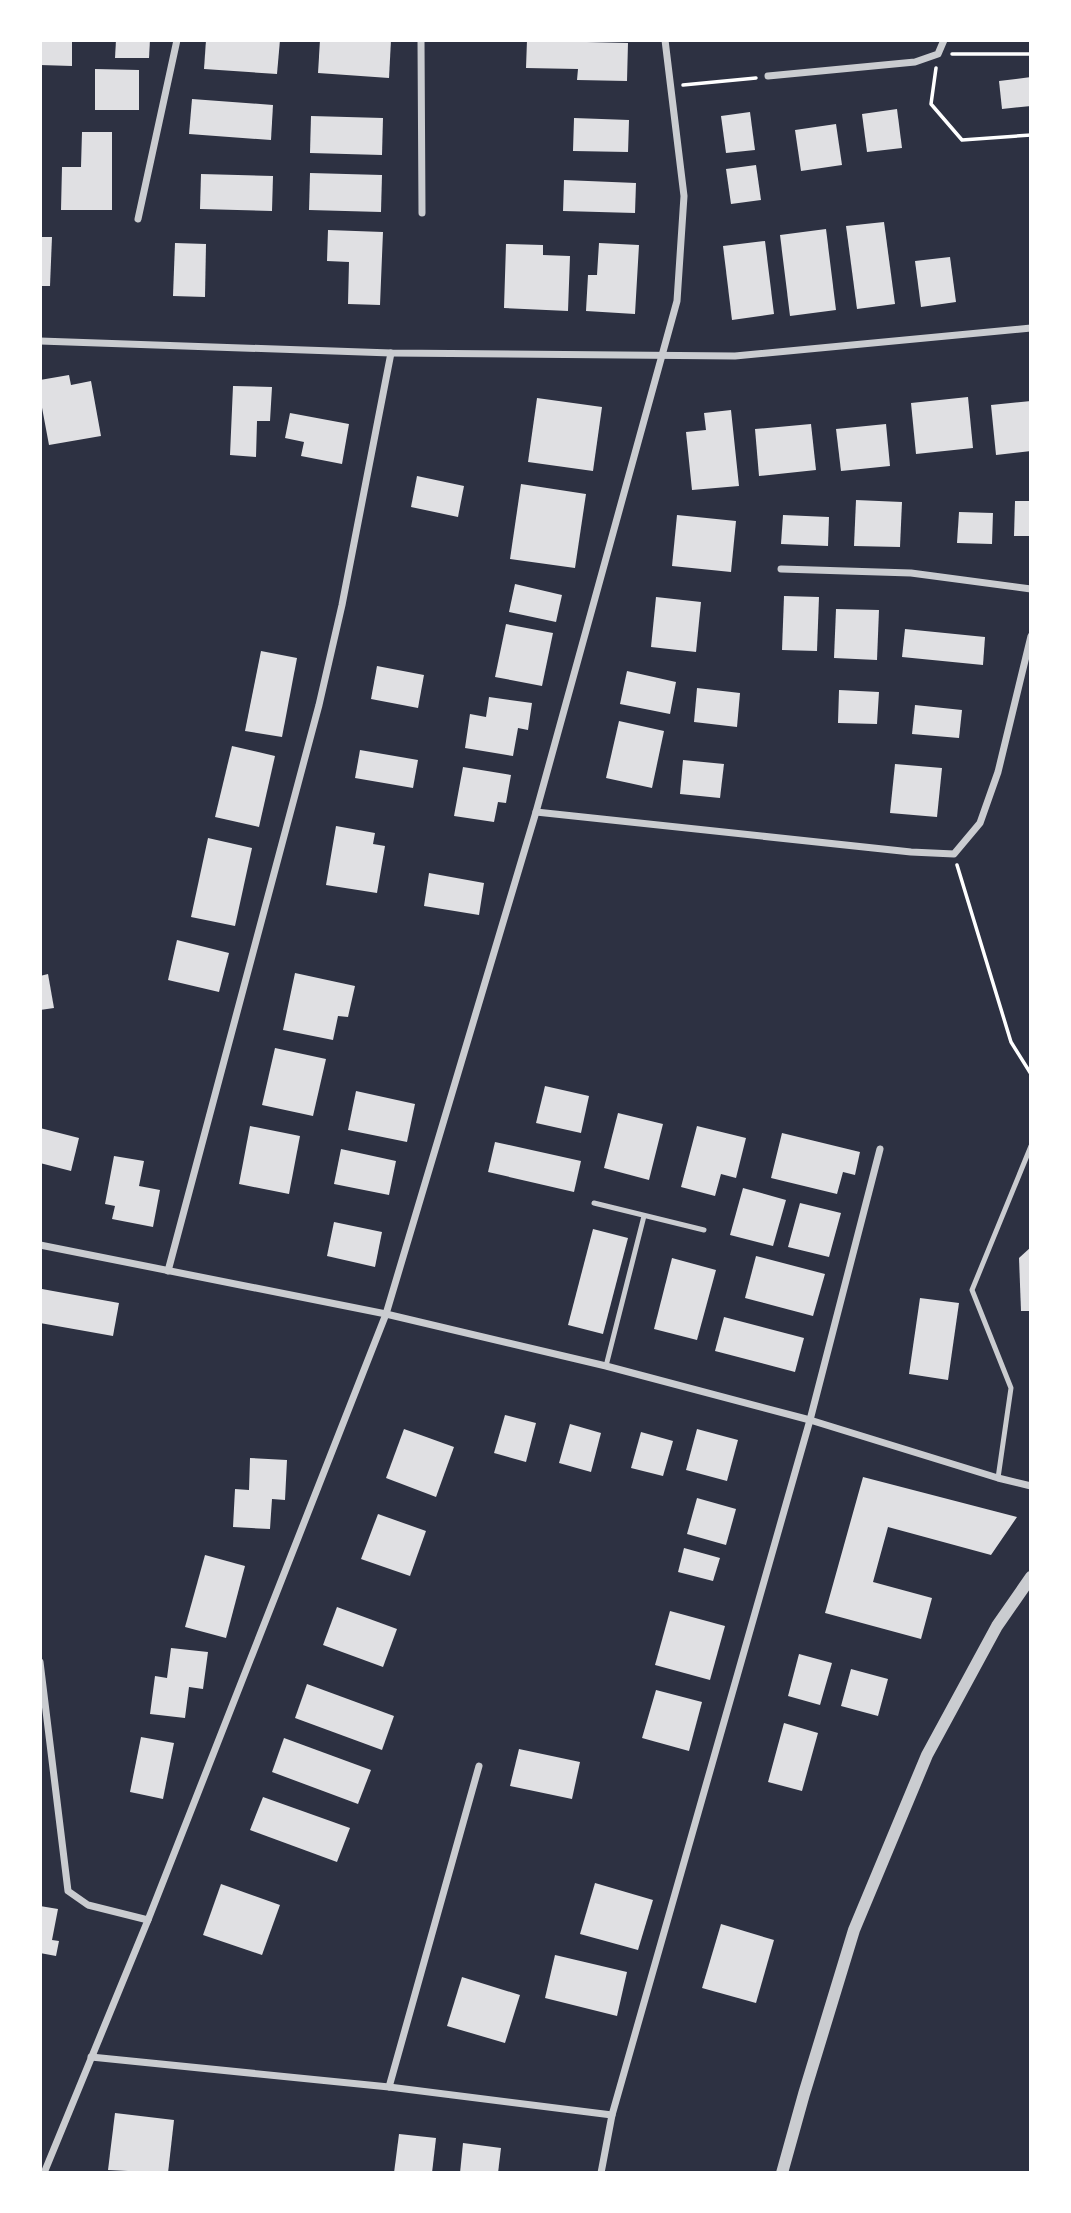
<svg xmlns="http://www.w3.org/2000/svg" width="1071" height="2213" font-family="Lora,serif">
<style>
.building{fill:#e0e0e3}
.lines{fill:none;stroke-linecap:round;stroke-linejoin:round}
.path{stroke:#fff;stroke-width:3.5}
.service{stroke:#caccd0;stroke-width:5}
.minor{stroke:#caccd0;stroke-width:7}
.tertiary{stroke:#caccd0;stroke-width:12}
</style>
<rect width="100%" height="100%" fill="#2d3142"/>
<!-- building -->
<g class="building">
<path d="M 40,40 L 72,40 L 72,66 L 40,65 Z"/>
<path d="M 116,40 L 150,40 L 149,58 L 115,58 Z"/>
<path d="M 206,40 L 280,40 L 277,74 L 204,69 Z"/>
<path d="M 320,40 L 391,40 L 389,78 L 318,73 Z"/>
<path d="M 527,40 L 587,40 L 587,42 L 628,43 L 627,81 L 577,80 L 578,69 L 526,68 Z"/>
<path d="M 95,69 L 139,70 L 139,110 L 95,110 Z"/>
<path d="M 1031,77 L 1031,106 L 1002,109 L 999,81 Z"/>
<path d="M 192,99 L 273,105 L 271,140 L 189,134 Z"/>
<path d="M 897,109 L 902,148 L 867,152 L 862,114 Z"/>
<path d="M 750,112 L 755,150 L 726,153 L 721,116 Z"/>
<path d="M 311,116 L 383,118 L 382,155 L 310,153 Z"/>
<path d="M 574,118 L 629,120 L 628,152 L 573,151 Z"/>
<path d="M 836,124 L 842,165 L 801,171 L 795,130 Z"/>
<path d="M 82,132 L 112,132 L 112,210 L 61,210 L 62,167 L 81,167 Z"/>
<path d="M 756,165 L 761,200 L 731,204 L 726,169 Z"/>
<path d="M 310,173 L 382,175 L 381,212 L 309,210 Z"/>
<path d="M 201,174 L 273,176 L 272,211 L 200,209 Z"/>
<path d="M 564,180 L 636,183 L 635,213 L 563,211 Z"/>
<path d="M 884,222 L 895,304 L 857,309 L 846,226 Z"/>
<path d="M 826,229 L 836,310 L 790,316 L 780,235 Z"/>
<path d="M 328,230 L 383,232 L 380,305 L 348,304 L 349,262 L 327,261 Z"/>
<path d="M 40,237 L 52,237 L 50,286 L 40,286 Z"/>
<path d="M 765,241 L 774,314 L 732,320 L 723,246 Z"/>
<path d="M 175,243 L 206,244 L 205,297 L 173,296 Z"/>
<path d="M 599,243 L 639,245 L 635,314 L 586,311 L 588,275 L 597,275 Z"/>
<path d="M 506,244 L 543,245 L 543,255 L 570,256 L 568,311 L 504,308 Z"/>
<path d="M 950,257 L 956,302 L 921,307 L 915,261 Z"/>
<path d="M 69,375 L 71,385 L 91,381 L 101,436 L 49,445 L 40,397 L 40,380 Z"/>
<path d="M 233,386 L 272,387 L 270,421 L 257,421 L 256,457 L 230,455 Z"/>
<path d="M 968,397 L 973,448 L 916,454 L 911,403 Z"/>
<path d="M 537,398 L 602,407 L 593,471 L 528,462 Z"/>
<path d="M 1031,401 L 1031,451 L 996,455 L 991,405 Z"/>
<path d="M 731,410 L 739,486 L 692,490 L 686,432 L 706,430 L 704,413 Z"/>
<path d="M 290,413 L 349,424 L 342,464 L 301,456 L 304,442 L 285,438 Z"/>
<path d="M 811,424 L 816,470 L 759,476 L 755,429 Z"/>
<path d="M 886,424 L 890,466 L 841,471 L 836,429 Z"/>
<path d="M 417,476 L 464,486 L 458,517 L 411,507 Z"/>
<path d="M 521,484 L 586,494 L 575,568 L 510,559 Z"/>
<path d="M 856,500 L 902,502 L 900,547 L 854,546 Z"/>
<path d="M 1015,501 L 1031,501 L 1031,536 L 1014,536 Z"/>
<path d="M 959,512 L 993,513 L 992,544 L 957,543 Z"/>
<path d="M 677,515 L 736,521 L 731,572 L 672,566 Z"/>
<path d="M 783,515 L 829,517 L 828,546 L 781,544 Z"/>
<path d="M 515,584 L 562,595 L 556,622 L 509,612 Z"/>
<path d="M 784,596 L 819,597 L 817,651 L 782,650 Z"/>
<path d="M 656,597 L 701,602 L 696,652 L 651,647 Z"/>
<path d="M 836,609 L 879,610 L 877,660 L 834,658 Z"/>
<path d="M 506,624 L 553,633 L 542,686 L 495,677 Z"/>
<path d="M 905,629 L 985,637 L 983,665 L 902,657 Z"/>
<path d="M 261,651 L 297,658 L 282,737 L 245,731 Z"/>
<path d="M 377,666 L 424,675 L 418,708 L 371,699 Z"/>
<path d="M 627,671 L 676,682 L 670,714 L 620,704 Z"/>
<path d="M 697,688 L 740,693 L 737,727 L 694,722 Z"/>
<path d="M 839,690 L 879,692 L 877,724 L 838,723 Z"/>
<path d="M 489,697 L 532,703 L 528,730 L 518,728 L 513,756 L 465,748 L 470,714 L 486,717 Z"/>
<path d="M 915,705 L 962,710 L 959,738 L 912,734 Z"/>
<path d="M 619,721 L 664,731 L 652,788 L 606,778 Z"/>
<path d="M 232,746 L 275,756 L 259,827 L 215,817 Z"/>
<path d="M 360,750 L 418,760 L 413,788 L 355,778 Z"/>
<path d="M 683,760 L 724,764 L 720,798 L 680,794 Z"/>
<path d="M 895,764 L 942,768 L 937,817 L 890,813 Z"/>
<path d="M 463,767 L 511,775 L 506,803 L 498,802 L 494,822 L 454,816 Z"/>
<path d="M 336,826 L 375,833 L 373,844 L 385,846 L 377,893 L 326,885 Z"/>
<path d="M 208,838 L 252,848 L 235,926 L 191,917 Z"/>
<path d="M 429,873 L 484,883 L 479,915 L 424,906 Z"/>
<path d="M 177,940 L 229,953 L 219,992 L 168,980 Z"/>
<path d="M 295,973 L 355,986 L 348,1017 L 338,1016 L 333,1040 L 283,1030 Z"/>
<path d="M 48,974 L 54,1008 L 40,1010 L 40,976 Z"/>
<path d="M 275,1048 L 326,1059 L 313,1116 L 262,1105 Z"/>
<path d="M 545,1086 L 589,1096 L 581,1133 L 536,1123 Z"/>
<path d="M 356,1091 L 415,1104 L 407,1142 L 348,1130 Z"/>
<path d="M 618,1113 L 663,1124 L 649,1180 L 604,1168 Z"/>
<path d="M 250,1126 L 300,1136 L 289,1194 L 239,1184 Z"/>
<path d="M 697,1126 L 746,1138 L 736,1178 L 721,1174 L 715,1196 L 681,1187 Z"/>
<path d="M 40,1128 L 79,1138 L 71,1171 L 40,1163 Z"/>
<path d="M 782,1133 L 860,1152 L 855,1175 L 843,1172 L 837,1194 L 771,1178 Z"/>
<path d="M 495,1142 L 581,1161 L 574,1192 L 488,1172 Z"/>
<path d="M 341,1149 L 396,1161 L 389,1195 L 334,1184 Z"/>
<path d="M 114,1156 L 144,1161 L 139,1186 L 160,1190 L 153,1227 L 112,1219 L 115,1206 L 105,1204 Z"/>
<path d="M 743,1188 L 786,1200 L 773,1246 L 730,1235 Z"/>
<path d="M 800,1203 L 841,1213 L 829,1257 L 788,1247 Z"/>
<path d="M 334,1222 L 382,1232 L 375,1267 L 327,1256 Z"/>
<path d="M 593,1229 L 628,1238 L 603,1334 L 568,1325 Z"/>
<path d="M 1031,1247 L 1031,1311 L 1021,1311 L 1019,1258 Z"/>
<path d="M 756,1256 L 825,1274 L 813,1316 L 745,1298 Z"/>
<path d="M 672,1258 L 716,1270 L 697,1340 L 654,1329 Z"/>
<path d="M 42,1289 L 119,1303 L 113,1336 L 40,1323 Z"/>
<path d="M 920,1298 L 959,1303 L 948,1380 L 909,1374 Z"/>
<path d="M 724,1317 L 804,1338 L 795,1372 L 715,1351 Z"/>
<path d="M 505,1415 L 536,1423 L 526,1462 L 494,1453 Z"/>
<path d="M 570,1424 L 601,1433 L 591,1472 L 559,1463 Z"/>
<path d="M 404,1429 L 454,1447 L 436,1497 L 386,1478 Z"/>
<path d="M 697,1429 L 738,1440 L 727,1481 L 686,1470 Z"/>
<path d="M 641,1432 L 673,1441 L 663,1476 L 631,1468 Z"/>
<path d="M 250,1458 L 287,1460 L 285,1500 L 272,1499 L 270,1529 L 233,1527 L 235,1489 L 249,1490 Z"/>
<path d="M 863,1477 L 1017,1517 L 991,1555 L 888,1527 L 873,1582 L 932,1598 L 921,1639 L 825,1613 Z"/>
<path d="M 697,1498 L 736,1509 L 726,1545 L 687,1534 Z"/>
<path d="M 378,1514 L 426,1531 L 410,1576 L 361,1559 Z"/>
<path d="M 684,1548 L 720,1558 L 713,1581 L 678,1572 Z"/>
<path d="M 205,1555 L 245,1566 L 226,1638 L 185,1627 Z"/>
<path d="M 337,1607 L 397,1629 L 383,1667 L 323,1645 Z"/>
<path d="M 670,1611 L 725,1626 L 710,1680 L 655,1665 Z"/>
<path d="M 171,1648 L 208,1652 L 203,1689 L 189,1687 L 185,1718 L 150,1714 L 155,1676 L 167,1678 Z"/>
<path d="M 799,1654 L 832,1663 L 820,1705 L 788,1696 Z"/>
<path d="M 851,1669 L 888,1679 L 878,1716 L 841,1706 Z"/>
<path d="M 307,1684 L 394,1716 L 382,1750 L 295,1718 Z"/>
<path d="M 656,1690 L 702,1702 L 689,1751 L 642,1738 Z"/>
<path d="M 784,1723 L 818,1733 L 802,1791 L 768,1782 Z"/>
<path d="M 141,1737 L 174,1743 L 163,1799 L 130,1792 Z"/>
<path d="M 284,1738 L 371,1770 L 358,1804 L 272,1772 Z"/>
<path d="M 519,1749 L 580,1762 L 572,1799 L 510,1786 Z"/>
<path d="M 263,1797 L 350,1828 L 337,1862 L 250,1830 Z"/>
<path d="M 595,1883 L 653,1900 L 638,1950 L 580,1934 Z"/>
<path d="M 221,1884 L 280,1905 L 262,1955 L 203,1935 Z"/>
<path d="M 40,1906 L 58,1909 L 52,1940 L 59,1941 L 56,1956 L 40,1953 Z"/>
<path d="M 721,1924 L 774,1940 L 756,2003 L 702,1988 Z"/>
<path d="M 555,1955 L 627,1972 L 617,2016 L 545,1998 Z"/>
<path d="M 462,1977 L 520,1995 L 505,2043 L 447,2026 Z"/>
<path d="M 115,2113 L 174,2120 L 168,2173 L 108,2170 Z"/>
<path d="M 399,2134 L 436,2138 L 432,2173 L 394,2173 Z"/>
<path d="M 463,2143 L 501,2148 L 498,2173 L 460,2173 Z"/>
</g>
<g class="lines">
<!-- path -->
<g class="path">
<path d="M 952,54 L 1031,54"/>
<path d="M 936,68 L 931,104 L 962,140 L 1031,135"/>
<path d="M 683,85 L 756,78"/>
<path d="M 957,865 L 1011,1042 L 1031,1074"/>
</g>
<!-- service -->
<g class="service">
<path d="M 594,1203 L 704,1230"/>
<path d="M 606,1366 L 644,1216"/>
<path d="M 998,1478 L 1011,1388 L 972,1290 L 1031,1146"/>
</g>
<!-- minor -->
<g class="minor">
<path d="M 421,40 L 422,213"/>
<path d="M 768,76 L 915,62 L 938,54 L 944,40"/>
<path d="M 138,219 L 177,40"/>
<path d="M 40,341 L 391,353 L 735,356 L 1031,328"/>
<path d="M 781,569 L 911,573 L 1031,589"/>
<path d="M 536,812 L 911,852 L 954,854 L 980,823 L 998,772 L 1031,636"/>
<path d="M 40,1245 L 386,1314 L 606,1366 L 810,1420 L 998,1478 L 1031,1486"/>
<path d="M 168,1271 L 319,705 L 342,605 L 391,353"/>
<path d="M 40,1662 L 68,1891 L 88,1905 L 148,1920"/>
<path d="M 91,2057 L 389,2087 L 612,2115"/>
<path d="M 389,2087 L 479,1766"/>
<path d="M 44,2173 L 148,1920 L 386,1314 L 536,812 L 677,301 L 684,196 L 665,40"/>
<path d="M 601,2173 L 612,2115 L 810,1420 L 880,1149"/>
</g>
<!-- tertiary -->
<path class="tertiary" d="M 782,2173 L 804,2094 L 854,1930 L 927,1755 L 997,1626 L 1031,1577"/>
</g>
<!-- border -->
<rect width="1071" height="2213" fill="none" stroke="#ffffff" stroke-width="84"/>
</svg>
